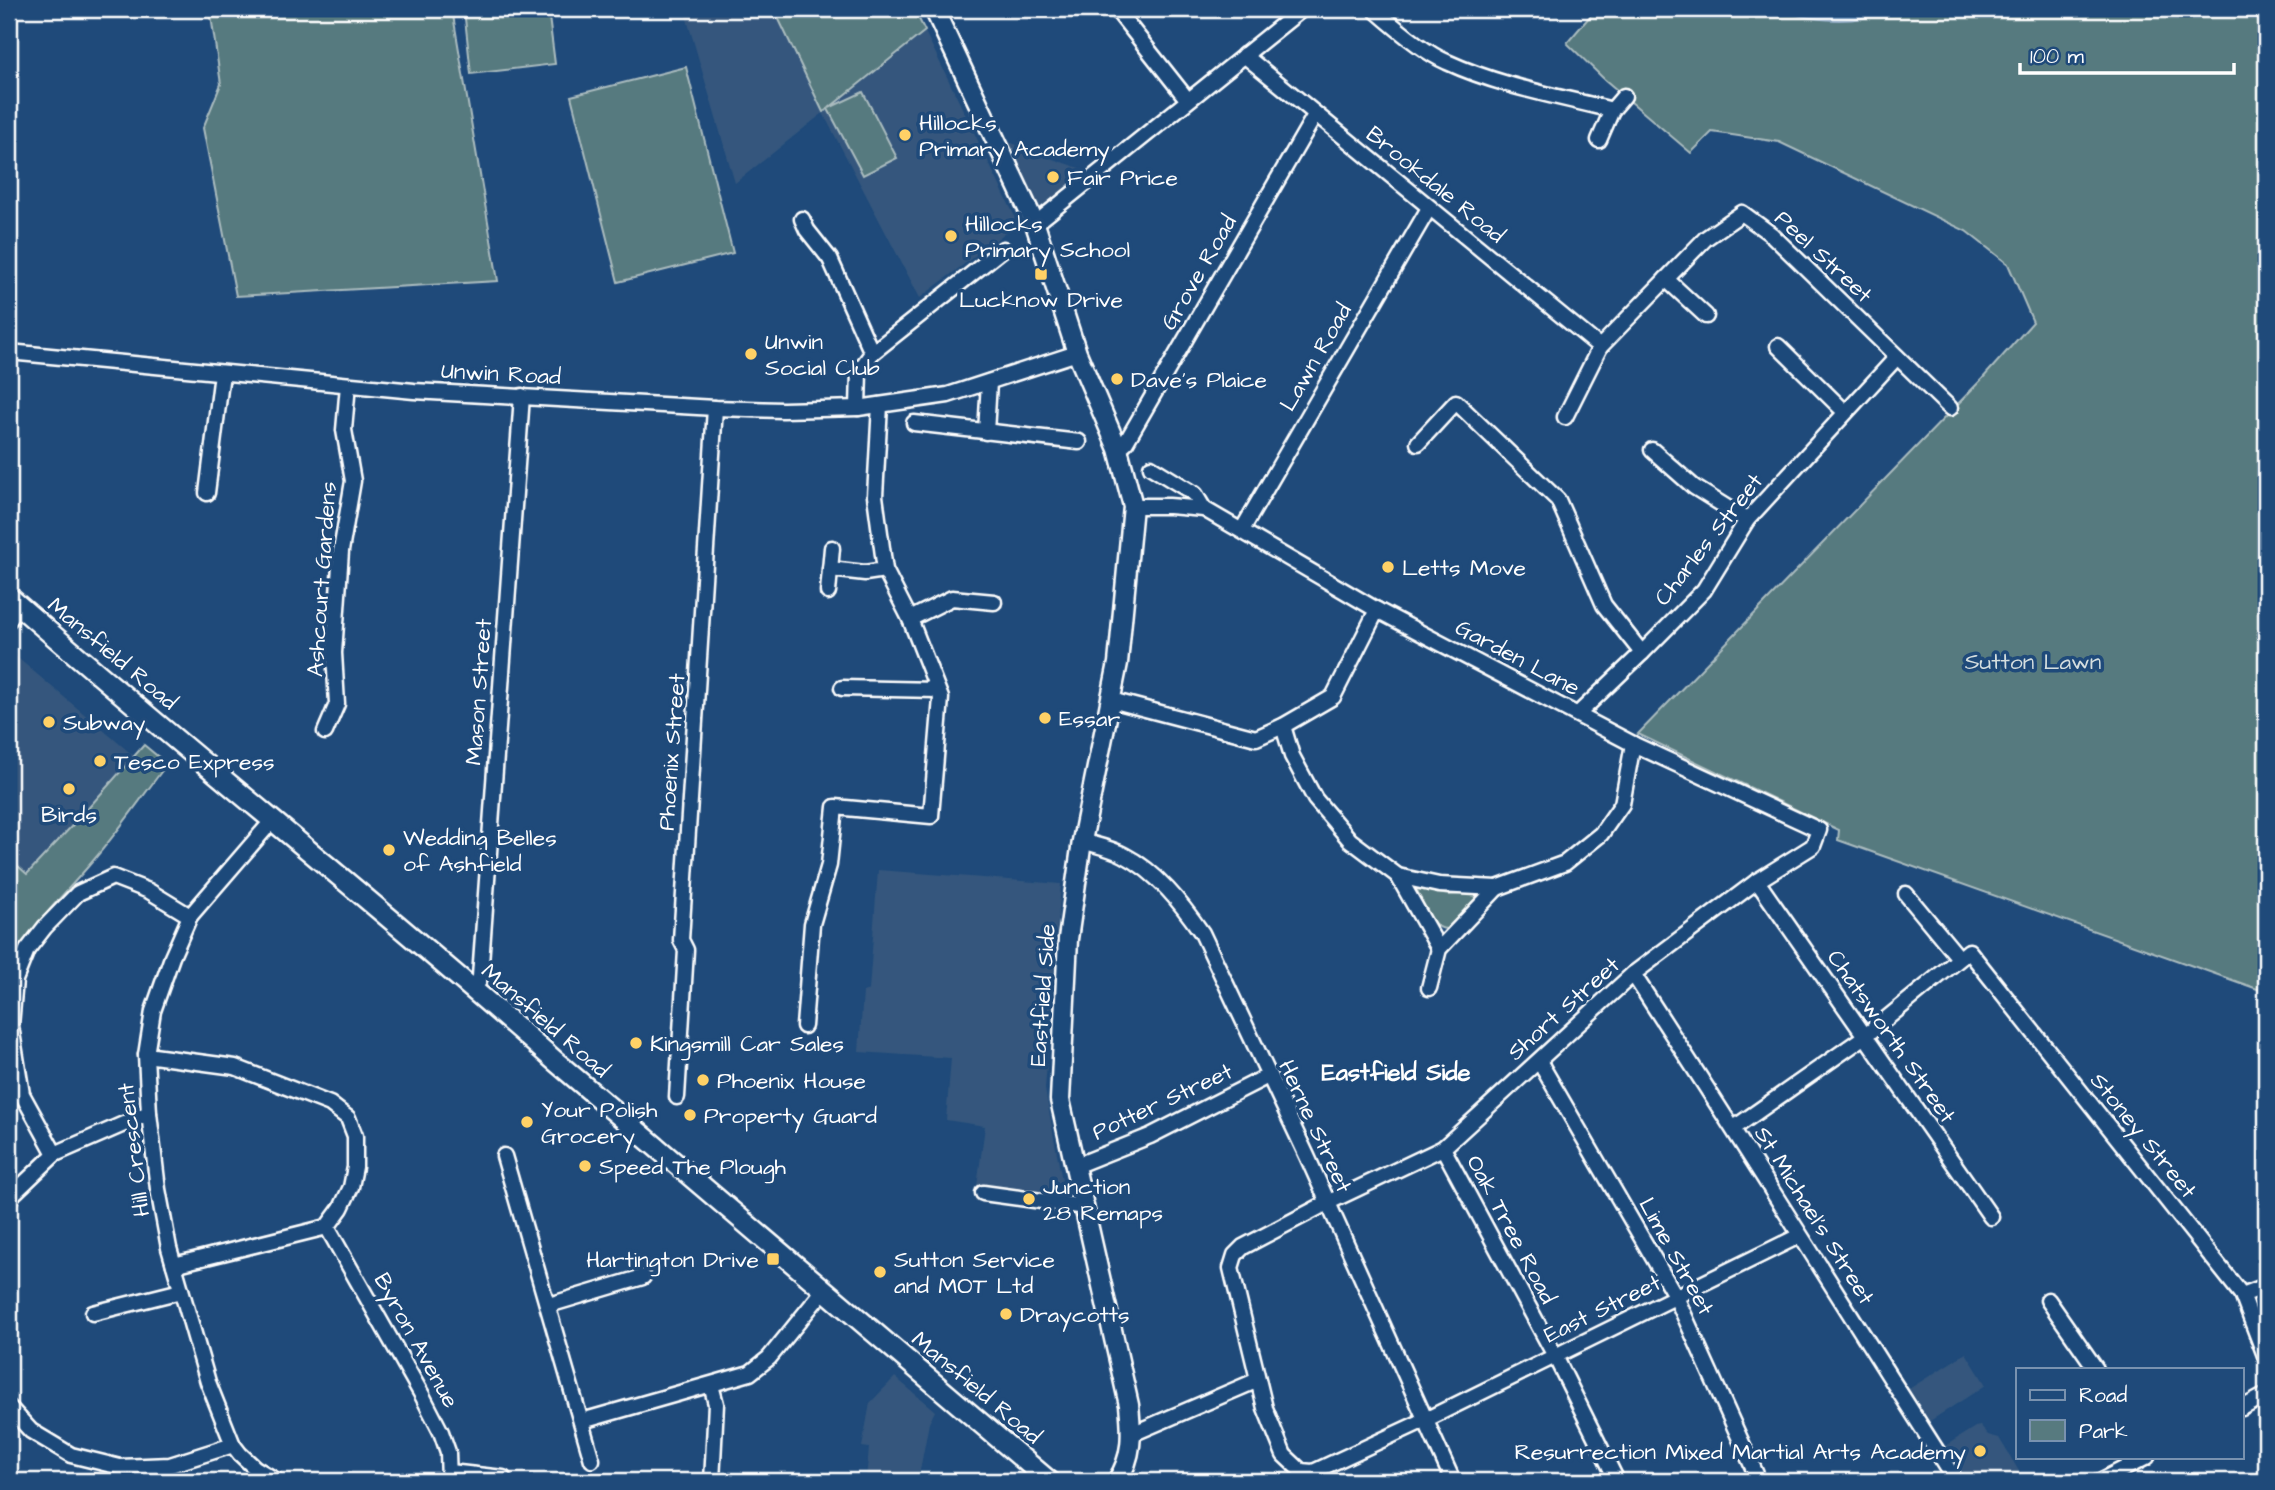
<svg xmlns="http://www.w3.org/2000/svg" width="2275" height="1490" font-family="'Architects Daughter',sans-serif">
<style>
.built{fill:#34577d}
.green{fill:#577a7f;stroke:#abbcbf;stroke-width:2}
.water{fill:#4974a4;stroke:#92acc8;stroke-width:2}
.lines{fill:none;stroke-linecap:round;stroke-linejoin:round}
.minor-casing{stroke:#fff;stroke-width:19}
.tertiary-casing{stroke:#fff;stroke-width:23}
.secondary-casing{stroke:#fff;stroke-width:24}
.minor{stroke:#1f4a7a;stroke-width:14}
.tertiary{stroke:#1f4a7a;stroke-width:18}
.secondary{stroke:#1f4a7a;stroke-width:19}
.poi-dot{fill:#ffd166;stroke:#1f4a7a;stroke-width:2.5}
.labels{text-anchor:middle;stroke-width:7;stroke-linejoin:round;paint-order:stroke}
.poi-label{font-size:23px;fill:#fff;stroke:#1f4a7a;text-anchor:start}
.street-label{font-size:23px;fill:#fff;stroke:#1f4a7a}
.park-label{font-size:23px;fill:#d5dedf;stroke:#1f4a7a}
.neighbourhood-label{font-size:24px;font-weight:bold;fill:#fff;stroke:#1f4a7a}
</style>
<rect width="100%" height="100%" fill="#1f4a7a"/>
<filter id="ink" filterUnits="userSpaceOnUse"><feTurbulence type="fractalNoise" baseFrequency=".0143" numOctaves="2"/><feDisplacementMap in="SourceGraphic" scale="14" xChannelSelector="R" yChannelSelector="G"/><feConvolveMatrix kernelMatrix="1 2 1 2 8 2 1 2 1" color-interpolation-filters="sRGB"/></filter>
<g filter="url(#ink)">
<!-- built -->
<g class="built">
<path d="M 684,9 L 914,9 L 1018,223 L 920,298 L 823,113 L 735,183 Z"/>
<path d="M 1009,142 L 1053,159 L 1093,173 L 1040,211 Z"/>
<path d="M 13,654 L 134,756 L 84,813 L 27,874 L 9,858 L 9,660 Z"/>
<path d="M 878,870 L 1061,884 L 1045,1089 L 1068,1213 L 975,1201 L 985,1126 L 946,1120 L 951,1058 L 859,1052 L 863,992 L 869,990 Z"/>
<path d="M 1966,1353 L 1986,1385 L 1930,1421 L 1909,1389 Z"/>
<path d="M 895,1377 L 935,1411 L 929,1423 L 918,1481 L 882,1481 L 866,1479 L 869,1448 L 862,1447 L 870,1403 Z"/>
<path d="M 1980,1426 L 1988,1435 L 1999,1438 L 2025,1481 L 1968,1481 L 1945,1446 L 1975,1427 Z"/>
</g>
<!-- green -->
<g class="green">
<path d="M 210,9 L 452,9 L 498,281 L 236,296 L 203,128 L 221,84 Z"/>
<path d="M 464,9 L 548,9 L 555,64 L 471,74 Z"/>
<path d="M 774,9 L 914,9 L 925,31 L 829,108 L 863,92 L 897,158 L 863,175 L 828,109 L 823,112 Z"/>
<path d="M 1596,9 L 2266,9 L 2266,992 L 1838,840 L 1839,830 L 1638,734 L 1982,379 L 2033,322 L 2008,264 L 1966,231 L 1779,142 L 1712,132 L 1691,153 L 1604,79 L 1567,43 Z"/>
<path d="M 686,67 L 733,253 L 618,282 L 571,96 Z"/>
<path d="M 144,745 L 167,764 C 142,797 119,831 92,862 C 61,899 23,931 9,978 L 9,858 L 27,874 L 84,813 Z"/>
<path d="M 1416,888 L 1448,895 L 1483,892 L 1449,929 C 1430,931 1423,902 1416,888 Z"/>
</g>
<!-- water -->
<path class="water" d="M 1783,9 L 1883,9 C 1877,12 1869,16 1862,18 C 1842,22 1800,20 1783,9 Z"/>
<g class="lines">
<defs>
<g id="minor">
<path d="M 1116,9 L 1187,99"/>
<path d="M 1374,9 C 1392,25 1425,53 1447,62 C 1499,86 1557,96 1612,110 L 1599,140"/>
<path d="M 1244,55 L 1600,347"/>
<path d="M 1612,110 L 1624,96"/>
<path d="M 802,219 L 807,230 L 830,259 L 872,353"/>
<path d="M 1035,224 L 1302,9"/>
<path d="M 1666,279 L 1706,316"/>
<path d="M 1778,346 L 1845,412"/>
<path d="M 9,352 L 414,391 L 715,408 L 783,410 L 858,408 L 948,395 L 1077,353"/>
<path d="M 858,408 L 859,371 L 872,353 L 1003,249"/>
<path d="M 1565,417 L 1600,347 L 1706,238 L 1742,213 L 1772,235 L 1950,408"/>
<path d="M 914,423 L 1079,442"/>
<path d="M 986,432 L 989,382"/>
<path d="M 1418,443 L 1456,402 L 1558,500 L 1604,605 L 1642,653"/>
<path d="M 1118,449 L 1126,442 L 1315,115"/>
<path d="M 1652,450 L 1694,487 L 1747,520"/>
<path d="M 1151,467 L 1195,494 L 1204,509"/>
<path d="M 207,493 L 222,373"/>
<path d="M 1133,506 L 1169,506 L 1204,509 L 1377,610 L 1633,744 L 1819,830 L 1813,846 L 1757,881 L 1633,974 L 1443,1148 L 1327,1203 L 1243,1247 L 1235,1255 L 1231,1268 L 1265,1408 L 1284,1455 L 1301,1471 L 1313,1472 L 1425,1420 L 1799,1236"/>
<path d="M 1242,530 L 1429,208"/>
<path d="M 830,569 L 865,573 L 885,570"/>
<path d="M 828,592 L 832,548"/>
<path d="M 910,619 L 952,598 L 994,602"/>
<path d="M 9,620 L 20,606"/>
<path d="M 842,688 L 937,690"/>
<path d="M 1111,700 L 1256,738 L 1283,726 L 1333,697 L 1377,610"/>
<path d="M 1578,714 L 1642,653 L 1704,590 L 1747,520 L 1897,357"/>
<path d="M 1283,726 L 1292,756 L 1315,799 L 1350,840 L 1398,876 L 1439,885 L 1497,888 L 1565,863 L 1601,834 L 1622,804 L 1633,744"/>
<path d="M 325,732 L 337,704 L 334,653 L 341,551 L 353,481 L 344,430 L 348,385"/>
<path d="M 272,821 L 190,916 L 172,957 L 153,1011 L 146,1055 L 149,1113 L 158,1189 L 169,1248 L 208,1382 L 233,1445 L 240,1454 L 255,1468 L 277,1481"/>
<path d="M 1082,841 C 1095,845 1111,848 1124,855 C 1157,872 1181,903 1202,933 L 1307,1156 L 1453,1481"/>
<path d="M 1398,876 L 1439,949"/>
<path d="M 1757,881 L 1991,1217"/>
<path d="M 1906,894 L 1959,958"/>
<path d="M 1633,974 C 1743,1142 1848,1312 1956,1481"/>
<path d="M 1429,988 L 1439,949 L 1497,888"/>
<path d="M 475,991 L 480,977 L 522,396"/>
<path d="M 804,1026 L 812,924 L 829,865 L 835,807 L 931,816 L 941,698 L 910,619 L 885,570 L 875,496 L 880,405"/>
<path d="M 146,1055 L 235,1067 L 330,1104 L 348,1118 L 355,1136 L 355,1167 L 351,1187 L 341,1208 L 327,1227 L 174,1265"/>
<path d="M 1539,1061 L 1676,1297 L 1759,1481"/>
<path d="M 677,1097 L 686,950 L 681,940 L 715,408"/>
<path d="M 1734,1128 L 1864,1037 L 1969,951 L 2242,1295 L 2266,1358"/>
<path d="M 1443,1148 L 1555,1356 L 1617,1481"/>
<path d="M 55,1154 L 22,1094 L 11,1026 L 15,980 L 27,950 L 45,927 L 78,893 L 113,877 L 149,891 L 190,916"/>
<path d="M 504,1156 L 592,1460"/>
<path d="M 1075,1166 L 1150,1136 L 1268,1076"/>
<path d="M 983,1193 L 1085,1207"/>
<path d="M 9,1201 L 13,1194 L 55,1154 L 149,1113"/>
<path d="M 327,1227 L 422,1395 L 441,1432 L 448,1452 L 449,1481"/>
<path d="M 2242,1295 L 2266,1286"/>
<path d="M 2048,1300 L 2096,1369"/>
<path d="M 549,1305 L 643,1277"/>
<path d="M 93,1313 L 181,1291"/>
<path d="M 711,1385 L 716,1404 L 712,1481"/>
<path d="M 9,1407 L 31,1431 L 71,1455 L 120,1467 L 170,1465 L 233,1445"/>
<path d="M 2242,1408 L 2266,1395"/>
<path d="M 582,1421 L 750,1373 L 769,1358 L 824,1290"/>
<path d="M 1132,1434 L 1258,1380"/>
<path d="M 450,1472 L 503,1478 L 504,1481"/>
<path d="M 2100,1481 L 2147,1457"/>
</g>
<path id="tertiary" d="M 934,9 L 1035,224 L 1077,353 L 1118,449 L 1133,506 L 1118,663 L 1082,841 L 1068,939 L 1060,1100 L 1129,1405 C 1132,1434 1133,1457 1117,1481"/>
<path id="secondary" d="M 9,597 C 188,754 376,902 554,1060 L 1049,1481"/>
</defs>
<!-- minor casing -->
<use href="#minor" class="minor-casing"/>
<!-- tertiary casing -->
<use href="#tertiary" class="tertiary-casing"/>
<!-- secondary casing -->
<use href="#secondary" class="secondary-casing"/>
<!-- minor -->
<use href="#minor" class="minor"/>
<!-- tertiary -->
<use href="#tertiary" class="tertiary"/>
<!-- secondary -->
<use href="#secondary" class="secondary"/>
</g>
</g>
<!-- markers -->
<g class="poi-dot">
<circle cx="905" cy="135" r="7"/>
<circle cx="1053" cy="177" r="7"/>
<circle cx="951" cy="236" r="7"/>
<rect x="1034" y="267" width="14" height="14" rx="3.5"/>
<circle cx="751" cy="354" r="7"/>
<circle cx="1117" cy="379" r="7"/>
<circle cx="1388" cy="567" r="7"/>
<circle cx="1045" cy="718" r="7"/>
<circle cx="49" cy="722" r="7"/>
<circle cx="100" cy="761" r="7"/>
<circle cx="69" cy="789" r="7"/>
<circle cx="389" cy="850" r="7"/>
<circle cx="636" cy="1043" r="7"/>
<circle cx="703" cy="1080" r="7"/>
<circle cx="690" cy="1115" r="7"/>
<circle cx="527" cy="1122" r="7"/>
<circle cx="585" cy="1166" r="7"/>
<circle cx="1029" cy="1199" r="7"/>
<rect x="766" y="1252" width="14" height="14" rx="3.5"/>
<circle cx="880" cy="1272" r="7"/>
<circle cx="1006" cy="1314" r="7"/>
<circle cx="1980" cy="1451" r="7"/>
</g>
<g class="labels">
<!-- poi labels -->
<g class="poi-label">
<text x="919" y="130">Hillocks<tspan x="919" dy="26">Primary Academy</tspan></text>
<text x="1067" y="185">Fair Price</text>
<text x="965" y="231">Hillocks<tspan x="965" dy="26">Primary School</tspan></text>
<text x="1041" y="307" text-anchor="middle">Lucknow Drive</text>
<text x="765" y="349">Unwin<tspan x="765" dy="26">Social Club</tspan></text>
<text x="1131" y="387">Dave's Plaice</text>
<text x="1402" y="575">Letts Move</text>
<text x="1059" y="726">Essar</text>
<text x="63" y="730">Subway</text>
<text x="114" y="769">Tesco Express</text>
<text x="69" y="822" text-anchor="middle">Birds</text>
<text x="403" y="845">Wedding Belles<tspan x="403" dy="26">of Ashfield</tspan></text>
<text x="650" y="1051">Kingsmill Car Sales</text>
<text x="717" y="1088">Phoenix House</text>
<text x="541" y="1117">Your Polish<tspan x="541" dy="26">Grocery</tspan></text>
<text x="704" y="1123">Property Guard</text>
<text x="599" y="1174">Speed The Plough</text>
<text x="1043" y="1194">Junction<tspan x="1043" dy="26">28 Remaps</tspan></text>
<text x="759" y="1267" text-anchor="end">Hartington Drive</text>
<text x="894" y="1267">Sutton Service<tspan x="894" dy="26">and MOT Ltd</tspan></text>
<text x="1020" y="1322">Draycotts</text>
<text x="1966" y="1459" text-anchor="end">Resurrection Mixed Martial Arts Academy</text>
</g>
<!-- street labels -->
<g class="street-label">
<text transform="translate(1436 184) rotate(39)" y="8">Brookdale Road</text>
<text transform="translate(1824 256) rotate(43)" y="8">Peel Street</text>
<text transform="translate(1198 272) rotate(-60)" y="8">Grove Road</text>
<text transform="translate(1315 357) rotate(-60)" y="8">Lawn Road</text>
<text transform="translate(501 373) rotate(3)" y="8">Unwin Road</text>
<text transform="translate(1708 539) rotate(-52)" y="8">Charles Street</text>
<text transform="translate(321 579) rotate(-86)" y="8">Ashcourt Gardens</text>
<text transform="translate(113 653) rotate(40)" y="8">Mansfield Road</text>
<text transform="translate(1518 657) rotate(28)" y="8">Garden Lane</text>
<text transform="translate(478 692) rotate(-86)" y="8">Mason Street</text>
<text transform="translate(671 752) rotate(-86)" y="8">Phoenix Street</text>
<text transform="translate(1042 995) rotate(-86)" y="8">Eastfield Side</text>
<text transform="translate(1563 1008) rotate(-42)" y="8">Short Street</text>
<text transform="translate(546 1020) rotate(41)" y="8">Mansfield Road</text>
<text transform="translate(1892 1036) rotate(55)" y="8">Chatsworth Street</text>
<text transform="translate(1162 1101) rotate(-25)" y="8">Potter Street</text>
<text transform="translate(1316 1126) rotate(65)" y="8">Herne Street</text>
<text transform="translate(2144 1135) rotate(51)" y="8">Stoney Street</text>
<text transform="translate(133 1150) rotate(-97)" y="8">Hill Crescent</text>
<text transform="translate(1815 1215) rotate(58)" y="8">St Michael's Street</text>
<text transform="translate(1512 1229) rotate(62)" y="8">Oak Tree Road</text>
<text transform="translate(1677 1256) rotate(61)" y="8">Lime Street</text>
<text transform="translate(1602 1308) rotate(-26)" y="8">East Street</text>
<text transform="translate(417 1340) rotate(61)" y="8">Byron Avenue</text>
<text transform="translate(977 1387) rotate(40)" y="8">Mansfield Road</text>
</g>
<!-- park labels -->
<g class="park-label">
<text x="2033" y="669">Sutton Lawn</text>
</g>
<!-- neighbourhood labels -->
<g class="neighbourhood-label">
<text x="1396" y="1080">Eastfield Side</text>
</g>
</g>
<!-- margin -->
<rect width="2275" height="1490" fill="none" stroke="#1f4a7a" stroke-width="35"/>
<rect x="18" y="18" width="2240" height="1455" fill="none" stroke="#fff" stroke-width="2.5" filter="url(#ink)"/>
<!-- legend -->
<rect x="2016" y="1368" width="228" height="91" fill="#1f4a7a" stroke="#7992af" stroke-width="2"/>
<rect x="2030" y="1390" width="35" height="10" fill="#1f4a7a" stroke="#7992af" stroke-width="2"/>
<text x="2079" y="1402" font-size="21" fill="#ffffff">Road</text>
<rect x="2030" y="1420" width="35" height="21" fill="#577a7f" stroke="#7992af" stroke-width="2"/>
<text x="2079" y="1438" font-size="21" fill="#ffffff">Park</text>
<!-- scale -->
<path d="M2020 63v10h214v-10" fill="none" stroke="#ffffff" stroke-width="3.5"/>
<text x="2030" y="63" font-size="21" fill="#ffffff" stroke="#1f4a7a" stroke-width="5" paint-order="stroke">100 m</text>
</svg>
